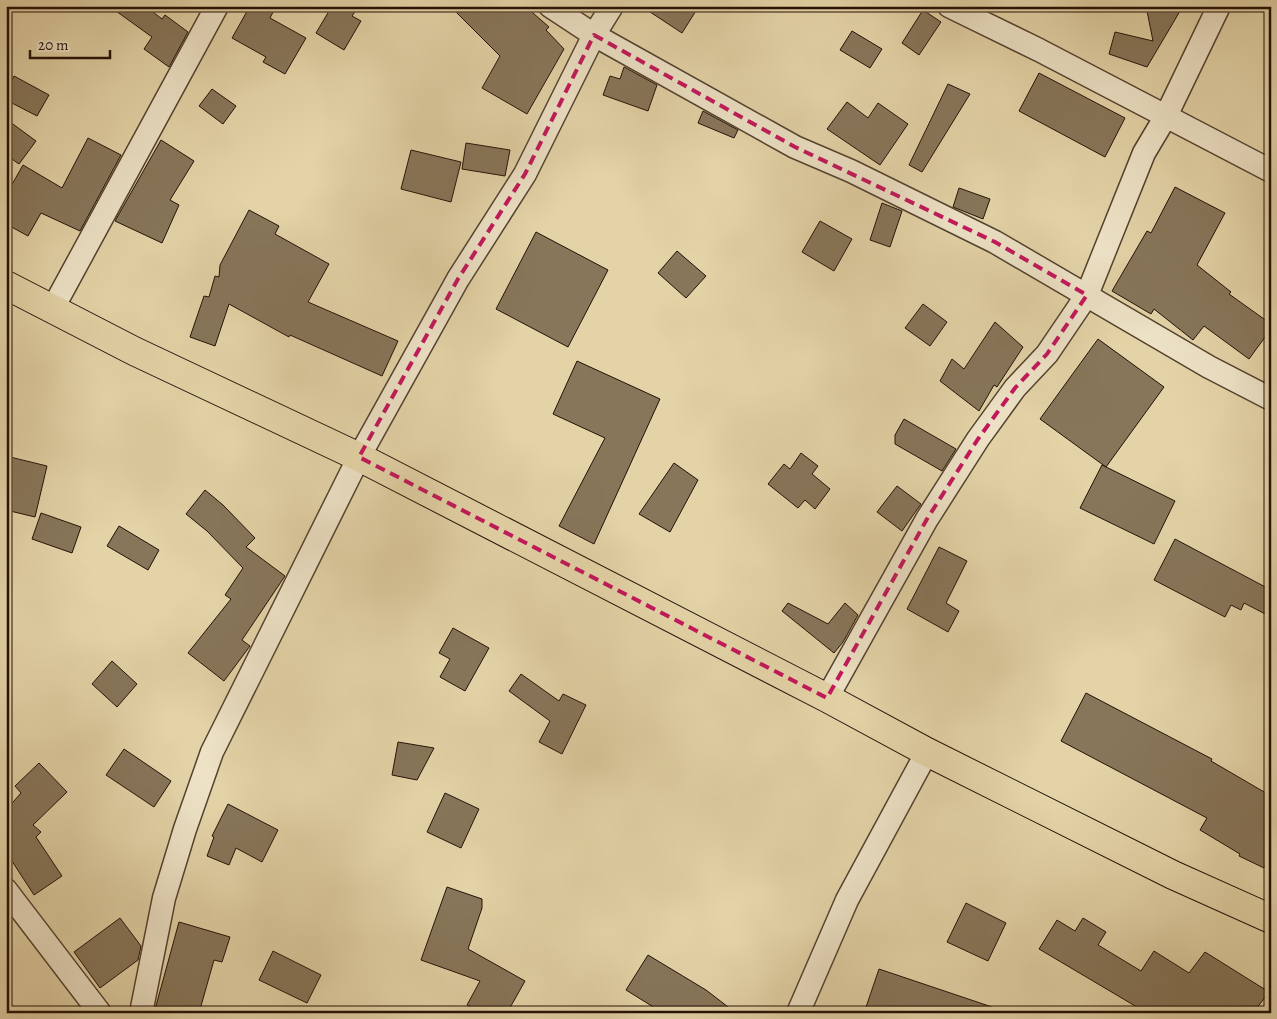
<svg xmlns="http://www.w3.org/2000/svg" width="1277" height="1019" font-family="Alegreya,serif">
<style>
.building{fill:#87765a;stroke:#241107}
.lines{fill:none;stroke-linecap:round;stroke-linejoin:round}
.minor-casing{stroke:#54422f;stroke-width:25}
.primary-casing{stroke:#241107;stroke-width:30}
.minor{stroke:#ede2c6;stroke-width:22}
.primary{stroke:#e3d3a7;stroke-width:28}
.marked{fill:none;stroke:#c2185b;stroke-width:4;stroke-dasharray:10 6;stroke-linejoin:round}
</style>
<rect width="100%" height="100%" fill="#e3d3a7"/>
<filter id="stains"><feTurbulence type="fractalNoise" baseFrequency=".004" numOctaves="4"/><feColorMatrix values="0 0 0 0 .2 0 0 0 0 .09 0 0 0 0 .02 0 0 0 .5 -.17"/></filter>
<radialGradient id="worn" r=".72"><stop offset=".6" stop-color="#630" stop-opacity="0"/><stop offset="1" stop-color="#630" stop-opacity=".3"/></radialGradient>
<!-- building -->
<g class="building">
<path d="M 109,6 L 145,6 L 162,19 L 165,15 L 188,32 L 169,67 L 144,49 L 152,37 Z"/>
<path d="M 250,6 L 276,6 L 270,18 L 306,38 L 285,74 L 263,62 L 266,57 L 232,38 Z"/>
<path d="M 332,6 L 359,6 L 352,16 L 361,21 L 344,50 L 316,33 Z"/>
<path d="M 450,6 L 525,6 L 549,27 L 546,30 L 564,49 L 527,114 L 482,88 L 500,56 Z"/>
<path d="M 641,6 L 699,6 L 682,33 Z"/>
<path d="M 1146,6 L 1183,6 L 1147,67 L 1109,54 L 1115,32 L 1153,41 Z"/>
<path d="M 923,10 L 941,22 L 919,55 L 902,43 Z"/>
<path d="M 852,31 L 882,49 L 870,68 L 840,50 Z"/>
<path d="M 624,67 L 657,85 L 648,111 L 603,95 L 610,76 L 620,79 Z"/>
<path d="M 1039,73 L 1125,118 L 1105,157 L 1019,111 Z"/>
<path d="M 14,76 L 49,95 L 37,116 L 6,100 L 6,91 Z"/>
<path d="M 948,84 L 970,94 L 922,172 L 909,165 Z"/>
<path d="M 212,89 L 236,106 L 223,124 L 199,106 Z"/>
<path d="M 847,102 L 868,118 L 878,103 L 908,124 L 880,165 L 827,129 Z"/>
<path d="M 703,111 L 738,130 L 734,138 L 698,123 Z"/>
<path d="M 6,119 L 36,141 L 19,164 L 6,155 Z"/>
<path d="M 88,138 L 121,155 L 80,231 L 41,213 L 28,236 L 6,224 L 6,195 L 23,165 L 62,188 Z"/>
<path d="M 161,140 L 194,161 L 170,200 L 179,205 L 162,243 L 115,221 Z"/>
<path d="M 466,143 L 510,150 L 505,176 L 462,169 Z"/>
<path d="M 411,150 L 461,162 L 451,202 L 401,189 Z"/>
<path d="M 1175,187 L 1225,213 L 1197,265 L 1231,292 L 1229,294 L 1271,324 L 1271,329 L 1249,359 L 1204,326 L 1193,340 L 1154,309 L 1151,314 L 1112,291 L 1147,231 L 1151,233 Z"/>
<path d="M 959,188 L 990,199 L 983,219 L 953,207 Z"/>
<path d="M 882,203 L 902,211 L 890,247 L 870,240 Z"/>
<path d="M 249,210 L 279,226 L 275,234 L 329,264 L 308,302 L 398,341 L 382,376 L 290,335 L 289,337 L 229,304 L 215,346 L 190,337 L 204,296 L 209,297 L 215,276 L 219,277 L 220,265 Z"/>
<path d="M 820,221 L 852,239 L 834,271 L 802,252 Z"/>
<path d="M 536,232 L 608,270 L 568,347 L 496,309 Z"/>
<path d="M 677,251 L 706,276 L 686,298 L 658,273 Z"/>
<path d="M 923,304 L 947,322 L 930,346 L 905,328 Z"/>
<path d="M 995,322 L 1023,347 L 997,387 L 994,385 L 979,411 L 940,381 L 952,359 L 964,369 Z"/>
<path d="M 1098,339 L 1164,387 L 1106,467 L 1040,419 Z"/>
<path d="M 577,361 L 660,399 L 594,544 L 559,526 L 605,438 L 553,414 Z"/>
<path d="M 904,419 L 956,449 L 942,471 L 895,444 L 895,435 Z"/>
<path d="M 801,453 L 818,466 L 812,474 L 830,489 L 815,509 L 805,500 L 798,508 L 768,484 L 784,464 L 790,469 Z"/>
<path d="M 6,456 L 47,466 L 35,517 L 6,510 Z"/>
<path d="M 674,463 L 698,480 L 670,532 L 639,514 Z"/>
<path d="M 1102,465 L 1175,501 L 1154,544 L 1080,508 Z"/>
<path d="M 897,486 L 921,504 L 902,531 L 877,512 Z"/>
<path d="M 205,490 L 223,505 L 255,538 L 246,547 L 285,576 L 242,640 L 250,646 L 224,681 L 188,653 L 231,599 L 225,595 L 243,568 L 207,531 L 186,514 Z"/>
<path d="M 41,513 L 81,527 L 72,553 L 32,539 Z"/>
<path d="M 119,526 L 159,550 L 148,570 L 107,546 Z"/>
<path d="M 1175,539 L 1271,590 L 1271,617 L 1244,603 L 1241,610 L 1231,605 L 1225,617 L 1154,580 Z"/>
<path d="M 939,547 L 967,561 L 946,603 L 959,611 L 948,632 L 907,609 Z"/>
<path d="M 788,603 L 828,624 L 845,603 L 858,615 L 843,642 L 834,653 L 782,611 Z"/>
<path d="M 453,628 L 489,648 L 465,691 L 440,677 L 450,659 L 439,653 Z"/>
<path d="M 112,661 L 137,684 L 117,707 L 92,684 Z"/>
<path d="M 521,674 L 559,701 L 563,694 L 586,705 L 562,754 L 539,742 L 550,721 L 509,691 Z"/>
<path d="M 1086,693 L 1212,759 L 1211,761 L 1271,796 L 1271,852 L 1264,868 L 1239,856 L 1240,854 L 1200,830 L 1207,818 L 1061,741 Z"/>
<path d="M 398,742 L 434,748 L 417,780 L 392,775 Z"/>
<path d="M 124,749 L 171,781 L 154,807 L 106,775 Z"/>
<path d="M 39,763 L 67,792 L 33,825 L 41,832 L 36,837 L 62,876 L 34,895 L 6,852 L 6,810 L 21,793 L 15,786 Z"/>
<path d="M 445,793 L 479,809 L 461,848 L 427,832 Z"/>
<path d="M 228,804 L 278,830 L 262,862 L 236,848 L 229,865 L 207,856 L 214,837 L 212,836 Z"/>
<path d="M 447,887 L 482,899 L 482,908 L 468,949 L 525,981 L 507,1013 L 482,1013 L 467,1005 L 480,981 L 421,960 Z"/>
<path d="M 966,903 L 1006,923 L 988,961 L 947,942 Z"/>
<path d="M 120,918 L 141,946 L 138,960 L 100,988 L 74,952 Z"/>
<path d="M 1083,918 L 1106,932 L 1098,945 L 1141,971 L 1154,951 L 1189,973 L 1205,952 L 1269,992 L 1253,1013 L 1147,1013 L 1039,949 L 1057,920 L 1075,931 Z"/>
<path d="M 179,922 L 230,937 L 222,962 L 214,960 L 199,1013 L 154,1013 Z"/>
<path d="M 273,951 L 321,975 L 307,1003 L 259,980 Z"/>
<path d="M 648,955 L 706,990 L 736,1013 L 663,1013 L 626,990 Z"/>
<path d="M 879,969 L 998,1009 L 997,1013 L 864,1013 Z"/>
</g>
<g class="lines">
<defs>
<g id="minor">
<path d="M 550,6 L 594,35 L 795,147 L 851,171 L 995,242 L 1209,367 L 1271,399"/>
<path d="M 949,6 L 1039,50 L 1271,171"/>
<path d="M 53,308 L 217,6"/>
<path d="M 827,698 L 927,519 L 978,439 L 1015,388 L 1047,354 L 1087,295 L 1144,153 L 1166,116 L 1219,6"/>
<path d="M 6,890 L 100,1013"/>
<path d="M 141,1013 L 164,898 L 185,829 L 212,752 L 359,457 L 458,279 L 525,174 L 594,35 L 612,6"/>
<path d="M 798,1013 L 847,900 L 927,752"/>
</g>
<path id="primary" d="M 6,285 L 134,351 L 359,457 L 827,698 L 927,752 L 1173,875 L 1271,919"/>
</defs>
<!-- minor casing -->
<use href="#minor" class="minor-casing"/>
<!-- primary casing -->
<use href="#primary" class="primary-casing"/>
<!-- minor -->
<use href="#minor" class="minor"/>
<!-- primary -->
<use href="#primary" class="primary"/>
</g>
<!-- marked area -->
<path class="marked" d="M 594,35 L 795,147 L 995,242 L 1087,295 L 1047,354 L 1015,388 L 978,439 L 927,519 L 827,698 L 359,457 L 458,279 L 525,174 Z"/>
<!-- margin -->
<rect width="1277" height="1019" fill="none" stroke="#e3d3a7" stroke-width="25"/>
<rect x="8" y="8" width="1262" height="1004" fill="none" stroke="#241107" stroke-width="2.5"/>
<rect x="12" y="12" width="1252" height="994" fill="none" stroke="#241107"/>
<!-- scale -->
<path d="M30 50v8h80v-8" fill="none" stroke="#241107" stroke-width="2.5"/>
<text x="38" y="50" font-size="15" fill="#241107" stroke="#ede2c6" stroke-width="4" paint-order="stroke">20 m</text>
<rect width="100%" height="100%" filter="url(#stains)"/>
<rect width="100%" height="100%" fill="url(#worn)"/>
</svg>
